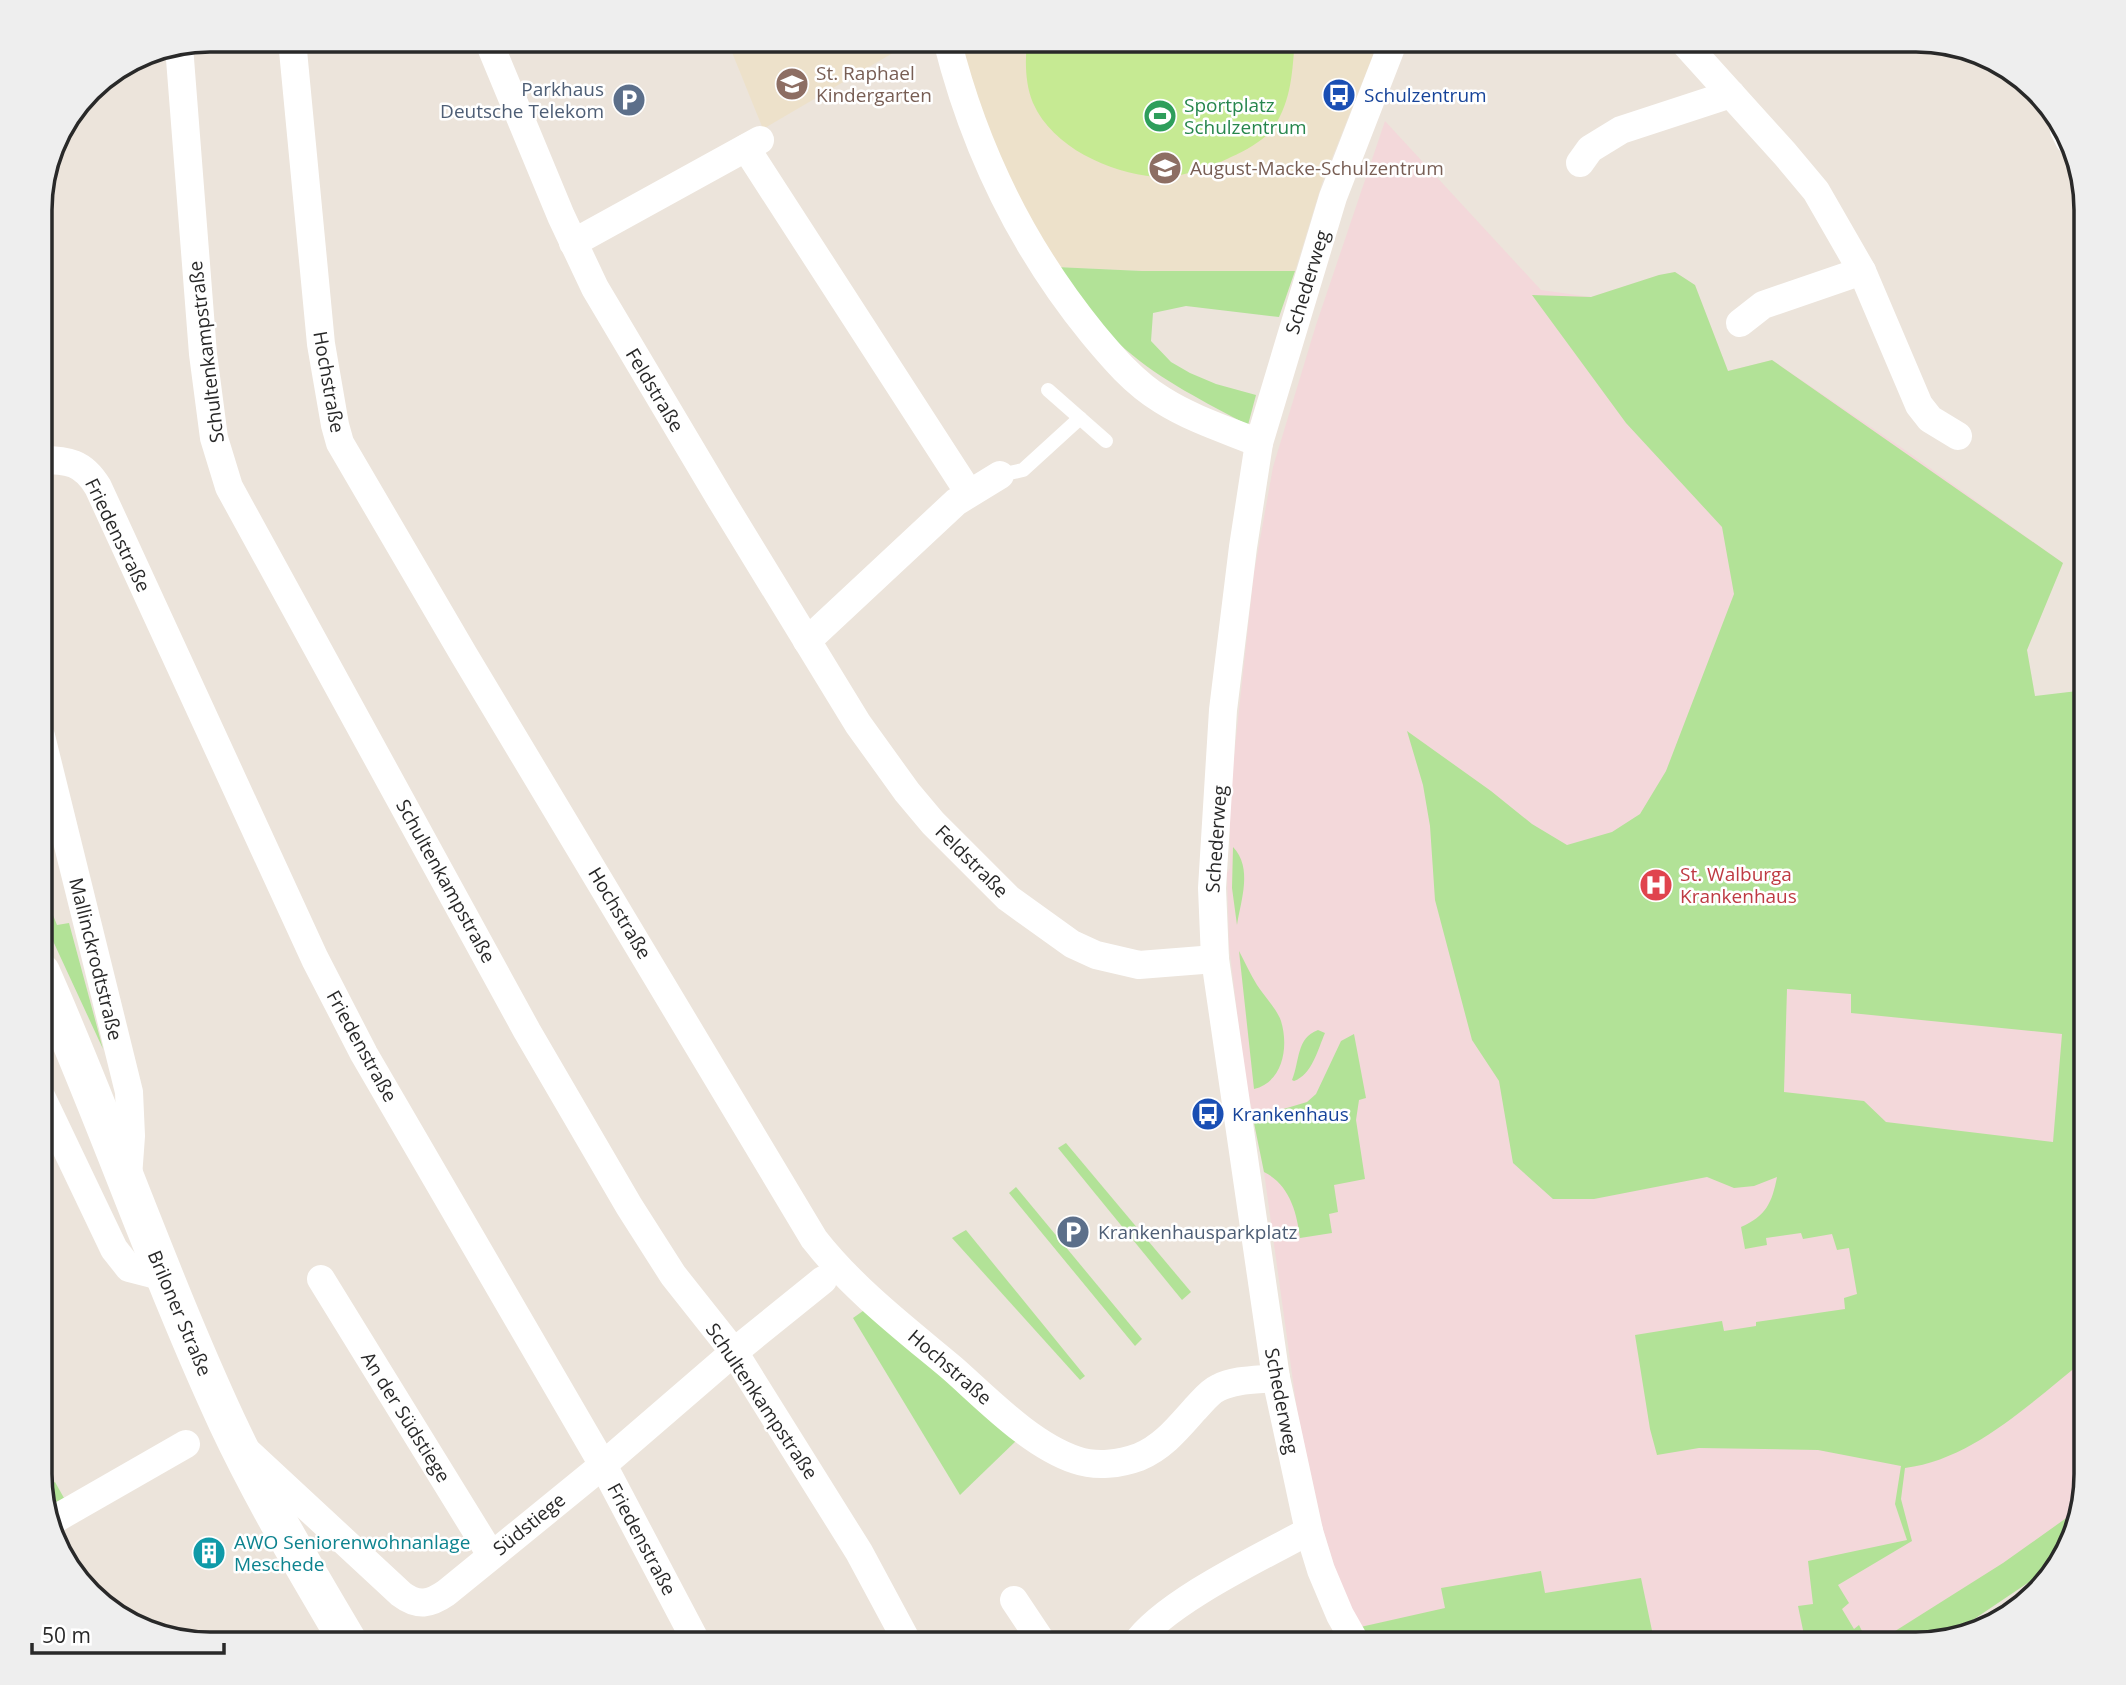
<svg xmlns="http://www.w3.org/2000/svg" width="2126" height="1685" font-family="'Open Sans',sans-serif">
<style>
.education{fill:#ede1ca}
.medical{fill:#f3d8da}
.green{fill:#b2e297;fill-rule:evenodd}
.pitch{fill:#c6ea93}
.lines{fill:none;stroke-linecap:round;stroke-linejoin:round}
.lane{stroke:#fff;stroke-width:14}
.street{stroke:#fff;stroke-width:28}
.secondary{stroke:#fff;stroke-width:38}
.labels{text-anchor:middle;stroke-width:5;stroke-linejoin:round;paint-order:stroke}
.education-label{font-size:19px;fill:#785e54;stroke:#fff;text-anchor:start}
.service-label{font-size:19px;fill:#4e5e75;stroke:#fff;text-anchor:end}
.transit-label{font-size:19px;fill:#164399;stroke:#fff;text-anchor:start}
.leisure-label{font-size:19px;fill:#27864d;stroke:#fff;text-anchor:start}
.street-label{font-size:19px;fill:#292929;stroke:#fff}
.health-label{font-size:19px;fill:#be3a42;stroke:#fff;text-anchor:start}
.culture-label{font-size:19px;fill:#0d838f;stroke:#fff;text-anchor:start}
.rim{fill:none;stroke:#292929;stroke-width:3.5}
</style>
<rect width="100%" height="100%" fill="#ece4db"/>
<!-- education -->
<g class="education">
<path d="M 727,40 L 915,40 L 763,129 Z"/>
<path d="M 959,40 L 1379,40 L 1322,183 L 1295,271 L 1142,271 L 1056,267 L 996,153 Z"/>
</g>
<!-- medical -->
<path class="medical" d="M 1385,121 L 1541,290 L 1591,297 L 1659,275 L 1675,272 L 1695,285 L 1728,371 L 1772,360 L 1905,450 L 2063,563 L 2027,650 L 2035,697 L 2086,690 L 2086,1475 L 2073,1539 L 2059,1562 L 1945,1638 L 1915,1645 L 1366,1645 L 1341,1587 L 1323,1529 L 1297,1410 L 1264,1172 L 1245,1077 L 1229,946 L 1227,873 L 1230,868 L 1230,795 L 1241,691 L 1254,573 L 1273,467 L 1316,325 Z"/>
<!-- green -->
<g class="green">
<path d="M 1056,267 L 1142,271 L 1295,271 L 1279,317 L 1186,306 L 1153,313 L 1151,341 L 1171,362 L 1190,373 L 1216,384 L 1256,395 L 1248,425 C 1205,402 1162,381 1125,349 C 1098,326 1077,295 1056,267 Z"/>
<path d="M 1675,272 L 1695,285 L 1728,371 L 1772,360 L 2063,563 L 2027,650 L 2035,696 L 2086,690 L 2086,1359 C 2032,1401 1975,1459 1905,1468 L 1901,1499 L 1912,1541 L 1838,1585 L 1849,1603 L 1842,1609 L 1854,1629 L 1859,1625 L 1869,1645 L 1760,1645 L 1804,1635 L 1798,1606 L 1813,1604 L 1808,1561 L 1907,1540 L 1895,1504 L 1901,1466 L 1818,1450 L 1699,1448 L 1657,1455 L 1650,1429 L 1635,1335 L 1722,1321 L 1724,1331 L 1756,1326 L 1756,1322 L 1845,1309 L 1844,1298 L 1857,1294 L 1849,1248 L 1837,1250 L 1832,1234 L 1803,1239 L 1801,1233 L 1766,1238 L 1767,1245 L 1745,1249 L 1741,1227 C 1766,1216 1772,1203 1777,1177 L 1754,1186 L 1734,1188 L 1707,1177 L 1594,1199 L 1553,1199 L 1513,1163 L 1499,1081 L 1472,1040 L 1435,900 L 1430,826 L 1423,785 L 1407,731 L 1491,791 L 1532,824 L 1567,845 L 1612,832 L 1640,814 L 1666,771 L 1734,594 L 1722,527 L 1626,423 L 1532,295 L 1591,297 L 1659,275 ZM 1787,989 L 1851,994 L 1851,1013 L 2062,1034 L 2053,1142 L 1886,1122 L 1864,1101 L 1784,1092 Z"/>
<path d="M 1233,847 C 1253,868 1241,900 1237,925 L 1232,888 Z"/>
<path d="M 41,886 L 57,925 L 69,923 L 103,1049 L 41,915 Z"/>
<path d="M 1239,951 C 1245,962 1250,974 1257,985 C 1264,996 1277,1009 1281,1021 C 1289,1047 1283,1082 1254,1089 Z"/>
<path d="M 1318,1030 L 1325,1033 C 1318,1049 1312,1075 1294,1081 L 1292,1080 C 1300,1061 1296,1038 1318,1030 Z"/>
<path d="M 1354,1034 L 1366,1098 L 1359,1100 L 1356,1120 L 1365,1179 L 1334,1185 L 1338,1212 L 1329,1214 L 1332,1233 L 1300,1238 C 1297,1212 1289,1184 1264,1172 L 1253,1118 L 1307,1102 L 1316,1094 L 1341,1041 Z"/>
<path d="M 1066,1143 L 1191,1292 L 1182,1300 L 1058,1148 Z"/>
<path d="M 1016,1187 L 1142,1339 L 1135,1346 L 1009,1193 Z"/>
<path d="M 966,1230 L 1085,1376 L 1080,1380 L 952,1238 Z"/>
<path d="M 870,1306 L 1019,1438 L 960,1495 L 853,1318 Z"/>
<path d="M 55,1482 L 64,1498 L 46,1507 L 42,1490 Z"/>
<path d="M 2079,1509 L 2073,1539 L 2059,1562 L 1949,1636 L 1915,1645 L 1873,1645 L 2003,1563 Z"/>
<path d="M 1541,1571 L 1545,1593 L 1641,1578 L 1655,1645 L 1366,1645 L 1356,1628 L 1445,1608 L 1441,1588 Z"/>
</g>
<!-- pitch -->
<path class="pitch" d="M 1027,40 L 1295,40 C 1292,72 1292,99 1274,127 C 1266,139 1245,151 1231,157 C 1212,167 1177,179 1155,177 C 1109,172 1053,148 1033,103 C 1025,83 1025,62 1027,40 Z"/>
<g class="lines">
<!-- lane -->
<g class="lane">
<path d="M 1048,390 L 1106,441"/>
<path d="M 1000,475 L 1023,470 L 1080,418"/>
</g>
<!-- street -->
<g class="street">
<path d="M 292,40 L 321,344 L 335,425 L 340,443 L 464,655 L 814,1239 C 853,1289 904,1328 953,1369 C 988,1400 1031,1445 1076,1460 C 1096,1467 1120,1464 1139,1457 C 1163,1447 1178,1428 1195,1409 C 1202,1402 1209,1392 1218,1388 C 1235,1379 1258,1380 1276,1378"/>
<path d="M 488,40 L 561,216 L 595,288 L 721,500 L 858,724 L 907,792 L 933,823 L 1008,898 L 1072,944 L 1096,955 L 1139,965 L 1215,959"/>
<path d="M 947,40 C 974,148 1022,247 1093,334 C 1113,358 1134,383 1162,400 C 1192,419 1227,430 1259,443"/>
<path d="M 1682,40 L 1785,154 L 1816,191 L 1862,271 L 1919,405 L 1930,419 L 1958,436"/>
<path d="M 179,46 L 203,354 L 214,438 L 229,487 L 527,1031 L 629,1206 L 673,1275 L 734,1352 L 859,1552 L 909,1645"/>
<path d="M 2064,130 L 2069,140"/>
<path d="M 746,148 L 969,493"/>
<path d="M 1580,163 L 1590,149 L 1621,130 L 1731,94"/>
<path d="M 573,243 L 760,140"/>
<path d="M 1740,323 L 1763,305 L 1862,271"/>
<path d="M 41,460 C 68,460 83,462 98,487 L 315,959 L 364,1054 L 603,1465 L 698,1645"/>
<path d="M 807,641 L 956,502 L 1000,475"/>
<path d="M 41,736 L 129,1092 L 131,1136 L 128,1177"/>
<path d="M 41,1096 L 114,1249 L 129,1268 L 164,1277"/>
<path d="M 321,1279 L 491,1555"/>
<path d="M 249,1453 L 401,1594 C 418,1607 430,1604 446,1593 L 603,1465 L 734,1352 L 823,1280"/>
<path d="M 50,1522 L 186,1444"/>
<path d="M 1014,1600 L 1044,1645"/>
<path d="M 1135,1645 C 1163,1603 1263,1556 1309,1531"/>
<path d="M 1357,1645 L 1340,1615 L 1321,1570 L 1309,1531 L 1276,1378 L 1215,959 L 1212,888 L 1223,710 L 1243,547 L 1259,443 L 1333,197 L 1394,40"/>
</g>
<!-- secondary -->
<path class="secondary" d="M 41,972 C 107,1121 159,1275 227,1422 C 263,1499 307,1572 350,1645"/>
</g>
<!-- icons -->
<defs>
<symbol id="school-disc" viewBox="-11 -11 22 22"><circle r="9.5" fill="#8d6e63" stroke="#fff"/><path d="M0-5L7-2L0 1L-7-2ZM-4 1L0 2.5L4 1V4Q0 6-4 4Z" fill="#fff"/></symbol>
<symbol id="bus-disc" viewBox="-11 -11 22 22"><circle r="9.5" fill="#1a4fb4" stroke="#fff"/><path d="M-5-6H5V4H4V6H2V4H-2V6H-4V4H-5ZM-3.5-4V0h7V-4ZM-3.5 1.2v1.5H-2V1.2ZM2 1.2v1.5H3.5V1.2Z" fill="#fff"/></symbol>
<symbol id="parking-disc" viewBox="-11 -11 22 22"><circle r="9.5" fill="#5c6f8a" stroke="#fff"/><path d="M-3.5-5.5H1a3.5 3.5 0 0 1 0 7H-1V5.5H-3.5ZM-1-3.4V-.6H.8a1.4 1.4 0 0 0 0-2.8Z" fill="#fff"/></symbol>
<symbol id="stadium-disc" viewBox="-11 -11 22 22"><circle r="9.5" fill="#2e9e5b" stroke="#fff"/><path d="M0-5a6.5 5 0 1 0 0 10a6.5 5 0 1 0 0-10ZM-3.5-1.8h7v3.6h-7Z" fill="#fff"/></symbol>
<symbol id="hospital-disc" viewBox="-11 -11 22 22"><circle r="9.5" fill="#e0444e" stroke="#fff"/><path d="M-5-5h3v3.5h4V-5h3V5h-3V1.5h-4V5h-3Z" fill="#fff"/></symbol>
<symbol id="building-disc" viewBox="-11 -11 22 22"><circle r="9.5" fill="#0f9aa8" stroke="#fff"/><path d="M-4-6H4V6H1V3H-1V6H-4ZM-2.5-4.3h1.7v1.8h-1.7ZM.8-4.3h1.7v1.8H.8ZM-2.5-1h1.7V.8h-1.7ZM.8-1h1.7V.8H.8Z" fill="#fff"/></symbol>
</defs>
<g fill-rule="evenodd">
<use href="#school-disc" x="773" y="65" width="38" height="38"/>
<use href="#bus-disc" x="1320" y="76" width="38" height="38"/>
<use href="#parking-disc" x="610" y="81" width="38" height="38"/>
<use href="#stadium-disc" x="1141" y="97" width="38" height="38"/>
<use href="#school-disc" x="1146" y="149" width="38" height="38"/>
<use href="#hospital-disc" x="1637" y="866" width="38" height="38"/>
<use href="#bus-disc" x="1189" y="1095" width="38" height="38"/>
<use href="#parking-disc" x="1054" y="1213" width="38" height="38"/>
<use href="#building-disc" x="190" y="1534" width="38" height="38"/>
</g>
<g class="labels">
<!-- education labels -->
<g class="education-label">
<text x="816" y="80">St. Raphael<tspan x="816" dy="22">Kindergarten</tspan></text>
<text x="1190" y="175">August-Macke-Schulzentrum</text>
</g>
<!-- service labels -->
<g class="service-label">
<text x="604" y="96">Parkhaus<tspan x="604" dy="22">Deutsche Telekom</tspan></text>
<text x="1098" y="1239" text-anchor="start">Krankenhausparkplatz</text>
</g>
<!-- transit labels -->
<g class="transit-label">
<text x="1364" y="102">Schulzentrum</text>
<text x="1232" y="1121">Krankenhaus</text>
</g>
<!-- leisure labels -->
<g class="leisure-label">
<text x="1184" y="112">Sportplatz<tspan x="1184" dy="22">Schulzentrum</tspan></text>
</g>
<!-- street labels -->
<g class="street-label">
<text transform="translate(1307 282) rotate(-73)" y="7">Schederweg</text>
<text transform="translate(206 352) rotate(-97)" y="7">Schultenkampstraße</text>
<text transform="translate(329 382) rotate(80)" y="7">Hochstraße</text>
<text transform="translate(655 390) rotate(59)" y="7">Feldstraße</text>
<text transform="translate(118 535) rotate(64)" y="7">Friedenstraße</text>
<text transform="translate(1216 839) rotate(-86)" y="7">Schederweg</text>
<text transform="translate(972 861) rotate(45)" y="7">Feldstraße</text>
<text transform="translate(446 881) rotate(61)" y="7">Schultenkampstraße</text>
<text transform="translate(620 913) rotate(59)" y="7">Hochstraße</text>
<text transform="translate(96 959) rotate(76)" y="7">Mallinckrodtstraße</text>
<text transform="translate(362 1046) rotate(61)" y="7">Friedenstraße</text>
<text transform="translate(180 1313) rotate(67)" y="7">Briloner Straße</text>
<text transform="translate(950 1367) rotate(41)" y="7">Hochstraße</text>
<text transform="translate(762 1401) rotate(56)" y="7">Schultenkampstraße</text>
<text transform="translate(1282 1401) rotate(79)" y="7">Schederweg</text>
<text transform="translate(406 1417) rotate(58)" y="7">An der Südstiege</text>
<text transform="translate(529 1524) rotate(-39)" y="7">Südstiege</text>
<text transform="translate(642 1539) rotate(62)" y="7">Friedenstraße</text>
</g>
<!-- health labels -->
<g class="health-label">
<text x="1680" y="881">St. Walburga<tspan x="1680" dy="22">Krankenhaus</tspan></text>
</g>
<!-- culture labels -->
<g class="culture-label">
<text x="234" y="1549">AWO Seniorenwohnanlage<tspan x="234" dy="22">Meschede</tspan></text>
</g>
</g>
<!-- crop -->
<path d="M0 0H2126V1685H0ZM210 52H1916A158 158 0 0 1 2074 210V1474A158 158 0 0 1 1916 1632H210A158 158 0 0 1 52 1474V210A158 158 0 0 1 210 52Z" fill="#eee" fill-rule="evenodd"/>
<path class="rim" d="M210 52H1916A158 158 0 0 1 2074 210V1474A158 158 0 0 1 1916 1632H210A158 158 0 0 1 52 1474V210A158 158 0 0 1 210 52Z"/>
<!-- scale -->
<path d="M32 1643v10h192v-10" fill="none" stroke="#292929" stroke-width="3.5"/>
<text x="42" y="1643" font-size="21" fill="#292929" stroke="#ffffff" stroke-width="5" paint-order="stroke">50 m</text>
</svg>
